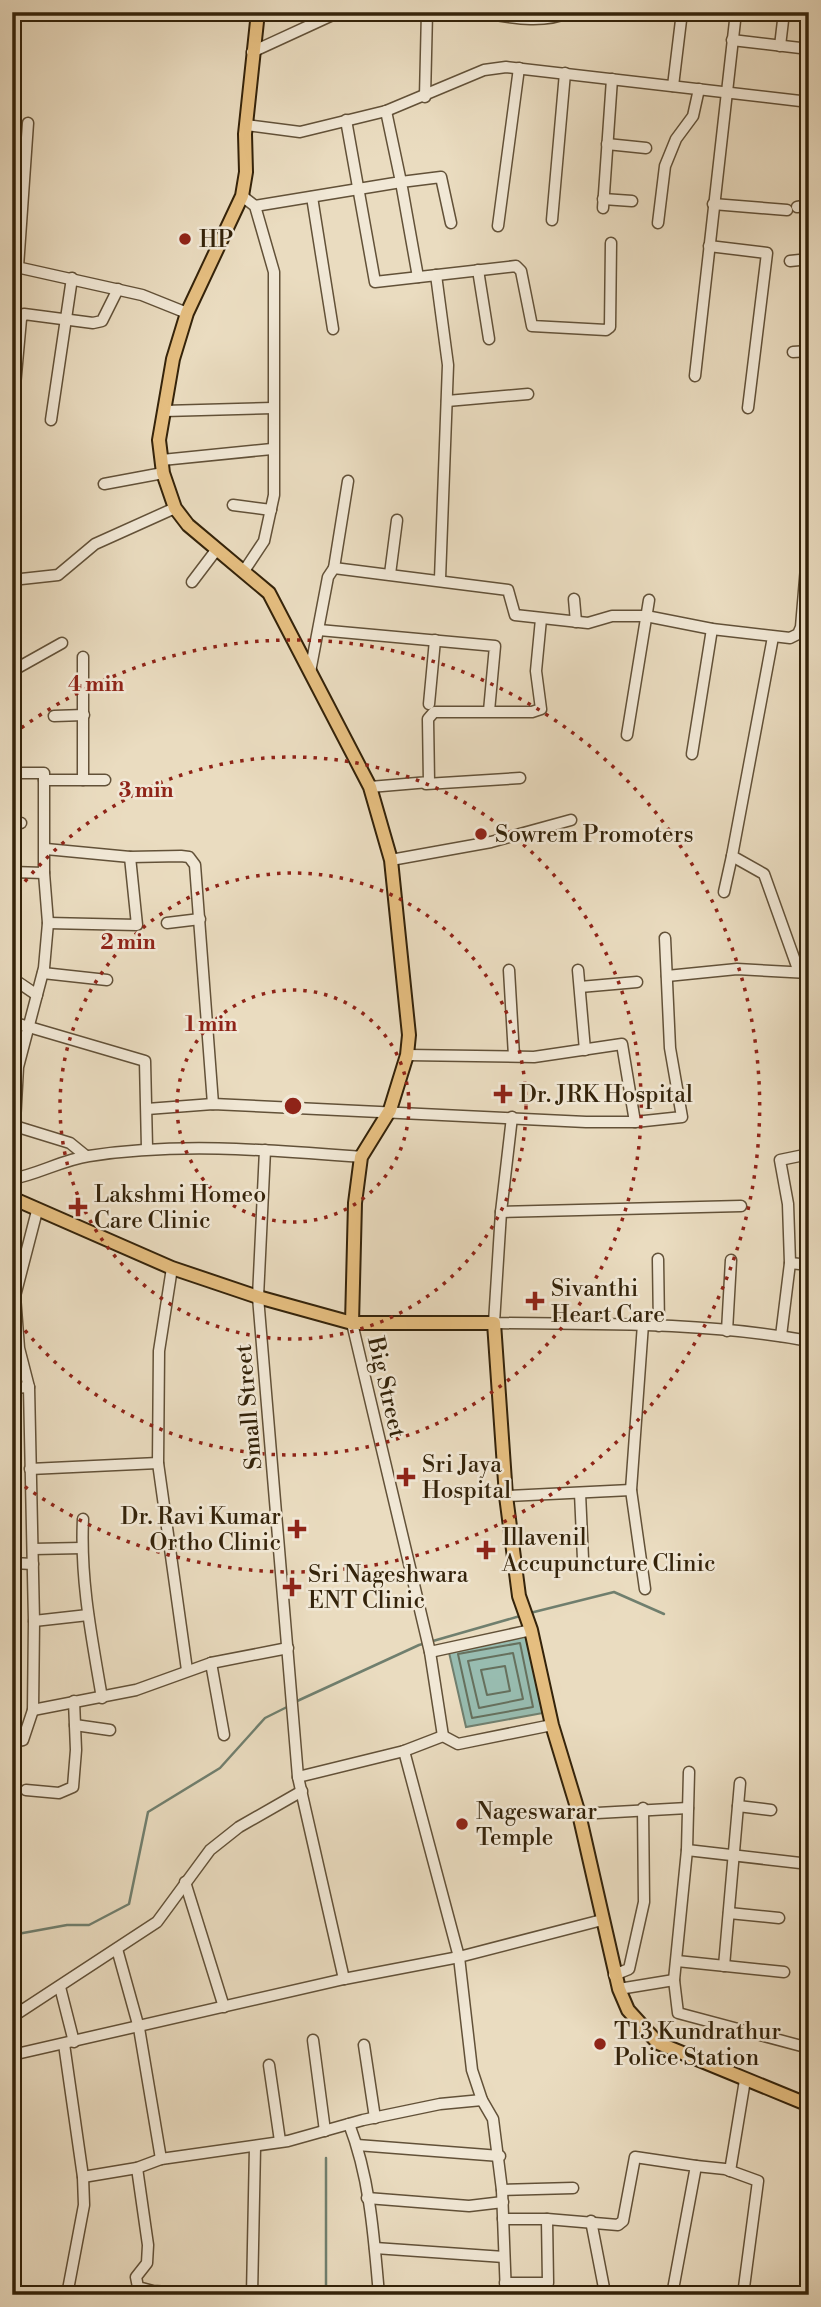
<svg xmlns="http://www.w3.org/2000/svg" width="821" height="2307" font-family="'Libre Bodoni',serif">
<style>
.water{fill:#98bcb0;stroke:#707f6e;stroke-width:2}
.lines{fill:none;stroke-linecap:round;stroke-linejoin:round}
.shore{stroke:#66705d;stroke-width:2}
.stream{stroke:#707f6e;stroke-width:2.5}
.minor-casing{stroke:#625138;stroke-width:13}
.major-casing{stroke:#34230a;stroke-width:16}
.minor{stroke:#f1e8d6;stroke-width:10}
.major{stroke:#e5be80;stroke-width:12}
.ring{fill:none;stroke:#8f2418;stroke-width:3.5;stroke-dasharray:3.5 7}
.poi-dot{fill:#8f2418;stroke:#f1e8d6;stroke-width:2.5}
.labels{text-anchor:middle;stroke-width:5;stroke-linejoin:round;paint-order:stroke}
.poi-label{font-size:23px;fill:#34230a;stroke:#f1e8d6;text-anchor:start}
.street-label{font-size:23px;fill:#34230a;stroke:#f1e8d6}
.centre{fill:#8f2418;stroke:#f1e8d6;stroke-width:3.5}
.ring-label{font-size:21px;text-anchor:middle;font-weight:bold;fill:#8f2418;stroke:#f1e8d6;stroke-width:5;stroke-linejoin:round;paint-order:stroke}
</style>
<rect width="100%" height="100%" fill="#eadcc0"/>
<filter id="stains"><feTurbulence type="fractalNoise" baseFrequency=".00286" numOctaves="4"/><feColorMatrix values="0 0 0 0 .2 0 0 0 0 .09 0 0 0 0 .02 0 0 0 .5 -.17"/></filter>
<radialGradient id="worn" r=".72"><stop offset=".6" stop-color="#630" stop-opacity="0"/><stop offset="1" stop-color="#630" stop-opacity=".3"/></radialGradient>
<!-- water -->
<g class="water">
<path d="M 526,1634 L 543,1713 L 466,1727 L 448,1648 Z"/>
<path d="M 809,2197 L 809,2291 L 803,2279 Z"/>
</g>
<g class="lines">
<!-- shore -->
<g class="shore">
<path d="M 520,1643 L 533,1707 L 472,1718 L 458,1654 Z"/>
<path d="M 513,1653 L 523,1699 L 479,1708 L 468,1661 Z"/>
<path d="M 505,1666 L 510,1691 L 487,1695 L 481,1670 Z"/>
</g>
<!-- stream -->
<g class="stream">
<path d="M 530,1613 L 614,1592 L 664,1614"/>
<path d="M 295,1702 L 419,1645 L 520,1616"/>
<path d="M 12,1935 L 67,1925 L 89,1925 L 129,1904 L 148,1812 L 220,1768 L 265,1718 L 289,1706"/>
<path d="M 326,2295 L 326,2158"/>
</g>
<defs>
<g id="minor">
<path d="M 477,12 C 509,17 540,25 571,12"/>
<path d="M 732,40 L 809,49"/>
<path d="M 780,46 L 784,12"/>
<path d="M 252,52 L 339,12"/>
<path d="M 673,86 L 682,12"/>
<path d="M 425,97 L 427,12"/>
<path d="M 346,120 L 375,282 L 516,266 L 521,271 L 532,326 L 606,330 L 610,327 L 611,243"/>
<path d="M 246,125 L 300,132 L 386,111 L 484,70 L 506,67 L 809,102"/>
<path d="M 607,144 L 646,148"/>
<path d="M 242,196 L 255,206 L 274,272 L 274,495 L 264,541 L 244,571"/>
<path d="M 312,197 L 333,329"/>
<path d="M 603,199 L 632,201"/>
<path d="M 713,204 L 787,210"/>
<path d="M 255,206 L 401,182 L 386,111"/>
<path d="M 797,207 L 809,205"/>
<path d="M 603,208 L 612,79"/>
<path d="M 552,220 L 565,73"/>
<path d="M 658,223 L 665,166 L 676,139 L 693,116 L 699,89"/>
<path d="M 498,226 L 519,68"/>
<path d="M 709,246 L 767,253 L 748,408"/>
<path d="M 790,261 L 809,259"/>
<path d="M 12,266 L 142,295 L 187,313"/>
<path d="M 478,270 L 489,339"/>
<path d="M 436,275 L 448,365 L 440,579"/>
<path d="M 418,277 L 401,182 L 441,177 L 451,223"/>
<path d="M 12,282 L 18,267 L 28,123"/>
<path d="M 793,352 L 809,351"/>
<path d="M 695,376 L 736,12"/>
<path d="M 447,401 L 528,394"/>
<path d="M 13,408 L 21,319 L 24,314 L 93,323 L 102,321 L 118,289"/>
<path d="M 164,411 L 273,408"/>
<path d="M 51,420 L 72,278"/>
<path d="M 162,460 L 272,449"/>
<path d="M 104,484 L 163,473"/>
<path d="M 233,505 L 271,510"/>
<path d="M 334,568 L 348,481"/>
<path d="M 390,574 L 397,520"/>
<path d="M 12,580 L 58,575 L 95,544 L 175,508"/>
<path d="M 192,582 L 217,549"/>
<path d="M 574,599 L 576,622"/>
<path d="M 319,630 L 495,646 L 489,711"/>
<path d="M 773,637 L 732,856 L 764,874 L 799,972"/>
<path d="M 12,671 L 62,643"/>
<path d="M 310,672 L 328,577 L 334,568 L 508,590 L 515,615 L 588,623 L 612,616 L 646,616 L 712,629 L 790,638 L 798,634 L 801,627 L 809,531"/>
<path d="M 429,704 L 435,640"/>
<path d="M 54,716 L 84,715"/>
<path d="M 627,735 L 649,600"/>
<path d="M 692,754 L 712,629"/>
<path d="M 12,773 L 44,773 L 44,873 L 48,923 L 44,968 L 18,1067 L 15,1122 L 18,1127 L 70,1143 L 86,1156"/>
<path d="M 44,780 L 105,780"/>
<path d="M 83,780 L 83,657"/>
<path d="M 426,784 L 520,778"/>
<path d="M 370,787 L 429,782 L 428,719 L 434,712 L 532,712 L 541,709 L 536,671 L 541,619"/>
<path d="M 12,823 L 21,823"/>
<path d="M 46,849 L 130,857 L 181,856 L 189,857 L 195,865 L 213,1104"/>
<path d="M 391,860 L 491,842 L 571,820"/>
<path d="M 12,872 L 44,873"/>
<path d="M 724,892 L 732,856"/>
<path d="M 48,923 L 137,925 L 130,857"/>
<path d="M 167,923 L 200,919"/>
<path d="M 509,970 L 514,1056"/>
<path d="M 578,970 L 585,1050"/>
<path d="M 43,973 L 107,980"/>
<path d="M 667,976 L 737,969 L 809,973"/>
<path d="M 12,978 L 37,995"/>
<path d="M 580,987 L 637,982"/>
<path d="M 12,1022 L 145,1061 L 147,1148"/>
<path d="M 407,1055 L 534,1057 L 622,1044 L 635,1122"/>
<path d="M 147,1109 L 213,1104 L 586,1122 L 635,1122 L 682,1117 L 670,1048 L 665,938"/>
<path d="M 512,1117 L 501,1212 L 494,1323 C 599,1324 706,1322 809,1341"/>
<path d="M 265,1150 L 258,1297 L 298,1777 L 344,1979"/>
<path d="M 12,1179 C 39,1174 62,1160 89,1156 C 179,1142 270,1150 361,1157"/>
<path d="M 501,1212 L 741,1206"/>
<path d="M 658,1259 L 659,1326"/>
<path d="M 790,1263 L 809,1265"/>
<path d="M 172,1268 L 159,1351 L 158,1463 L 187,1670"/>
<path d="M 352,1323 L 430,1652 L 443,1736"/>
<path d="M 643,1324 L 631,1490 L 645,1589"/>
<path d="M 727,1331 L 731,1260"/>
<path d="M 781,1336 L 790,1263 L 788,1204 L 780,1160 L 809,1154"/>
<path d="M 12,1388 L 29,1387"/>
<path d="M 30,1469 L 158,1463"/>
<path d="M 580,1493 L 583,1559"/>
<path d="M 506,1496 L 631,1490"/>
<path d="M 83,1519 C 80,1580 92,1639 102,1698"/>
<path d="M 33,1549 L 82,1548"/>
<path d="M 12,1563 L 33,1564"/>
<path d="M 34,1621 L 88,1615"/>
<path d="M 430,1652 L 531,1630"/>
<path d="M 211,1663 L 224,1735"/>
<path d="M 33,1710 L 136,1690 L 211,1663 L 288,1648"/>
<path d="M 75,1725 L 110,1730"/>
<path d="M 12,1742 L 23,1740 L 33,1710 L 34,1621 L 29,1387 L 19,1348 L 15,1296 L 37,1211"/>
<path d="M 404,1751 L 459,1957 L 472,2070 L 482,2100 L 493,2119 L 502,2190 L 506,2295"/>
<path d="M 689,1772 L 687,1850 L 674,1980 L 678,2013 L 809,2048"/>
<path d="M 298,1777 L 404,1751 L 443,1736 L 458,1744 L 552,1725"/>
<path d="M 26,1790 L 59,1793 L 73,1787 L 76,1750 L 74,1701"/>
<path d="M 738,1806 L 771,1810"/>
<path d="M 579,1814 L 688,1808"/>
<path d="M 687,1850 L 809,1864"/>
<path d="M 185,1882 L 224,2007"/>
<path d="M 729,1913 L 779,1918"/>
<path d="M 117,1949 L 139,2028 L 161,2159"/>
<path d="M 677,1961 L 784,1972"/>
<path d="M 724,1966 L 740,1783"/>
<path d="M 614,1975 L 629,1969 L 644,1902 L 643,1808"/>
<path d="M 60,1987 L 74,2042"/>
<path d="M 619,1989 L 674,1980"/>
<path d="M 12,2017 L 157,1922 L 210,1850 L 239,1827 L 302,1791"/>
<path d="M 313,2040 L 325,2131"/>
<path d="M 64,2044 L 83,2177 L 84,2205 L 67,2295"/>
<path d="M 364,2045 L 375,2118"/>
<path d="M 12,2055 L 344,1979 L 459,1957 L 602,1920"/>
<path d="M 269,2065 L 280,2141"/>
<path d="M 349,2124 C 370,2178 374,2238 379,2295"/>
<path d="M 357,2145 L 500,2156"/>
<path d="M 696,2166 L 725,2169 L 758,2181 L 743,2295"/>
<path d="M 137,2168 L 148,2245 L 147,2263 L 136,2277 L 138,2287 L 153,2291 L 220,2295"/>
<path d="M 730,2171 L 745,2080"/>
<path d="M 83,2177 L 137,2168 L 161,2159 L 288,2141 L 363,2120 L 440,2104 L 482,2100"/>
<path d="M 502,2190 L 573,2188"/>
<path d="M 367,2198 L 469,2206 L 503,2202"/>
<path d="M 503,2219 L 547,2219 L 618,2225 L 623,2221 L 635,2157 L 696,2166 L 672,2295"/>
<path d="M 591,2221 L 605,2293"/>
<path d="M 375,2248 L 504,2257"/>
<path d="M 505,2283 L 548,2283 L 547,2219"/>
<path d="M 252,2295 L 255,2147"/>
</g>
<g id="major">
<path d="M 258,12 L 245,134 L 246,172 L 242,196 L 187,313 L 173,359 L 159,440 L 163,473 L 175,508 L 188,525 L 269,593 L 370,787 L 391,860 L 409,1035 L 407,1055 L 390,1110 L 361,1157 L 355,1203 L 352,1323"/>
<path d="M 12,1198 L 172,1268 L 258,1297 L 352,1323 L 494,1323 L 506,1496 L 519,1596 L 531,1630 L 552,1725 L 579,1814 L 619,1989 L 628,2010 L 658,2043 L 809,2105"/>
</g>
</defs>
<!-- minor casing -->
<use href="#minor" class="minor-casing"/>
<!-- major casing -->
<use href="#major" class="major-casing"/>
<!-- minor -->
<use href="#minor" class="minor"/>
<!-- major -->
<use href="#major" class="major"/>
</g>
<!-- distance rings -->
<g class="ring">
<circle cx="293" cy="1106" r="116"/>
<circle cx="293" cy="1106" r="233"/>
<path d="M12 898A349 349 0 1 1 12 1314"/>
<path d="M13 734A466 466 0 1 1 13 1478"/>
</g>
<!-- markers -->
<g class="poi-dot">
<circle cx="185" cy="239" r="7"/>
<circle cx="481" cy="834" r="7"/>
<path d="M499.5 1083.5h7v7h7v7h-7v7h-7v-7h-7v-7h7z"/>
<path d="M74.5 1196.5h7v7h7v7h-7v7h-7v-7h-7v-7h7z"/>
<path d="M531.5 1290.5h7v7h7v7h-7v7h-7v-7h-7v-7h7z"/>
<path d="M402.5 1466.5h7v7h7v7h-7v7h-7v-7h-7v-7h7z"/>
<path d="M293.5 1518.5h7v7h7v7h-7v7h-7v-7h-7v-7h7z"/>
<path d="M482.5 1539.5h7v7h7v7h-7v7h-7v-7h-7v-7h7z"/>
<path d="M288.5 1576.5h7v7h7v7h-7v7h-7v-7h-7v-7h7z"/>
<circle cx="462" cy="1824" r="7"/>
<circle cx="600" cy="2044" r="7"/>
</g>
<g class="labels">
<!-- poi labels -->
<g class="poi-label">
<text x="199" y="247">HP</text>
<text x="495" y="842">Sowrem Promoters</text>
<text x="519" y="1102">Dr. JRK Hospital</text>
<text x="94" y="1202">Lakshmi Homeo<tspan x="94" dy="26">Care Clinic</tspan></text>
<text x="551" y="1296">Sivanthi<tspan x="551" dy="26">Heart Care</tspan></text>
<text x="422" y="1472">Sri Jaya<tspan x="422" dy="26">Hospital</tspan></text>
<text x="281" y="1524" text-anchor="end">Dr. Ravi Kumar<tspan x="281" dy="26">Ortho Clinic</tspan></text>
<text x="502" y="1545">Illavenil<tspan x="502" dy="26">Accupuncture Clinic</tspan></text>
<text x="308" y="1582">Sri Nageshwara<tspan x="308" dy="26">ENT Clinic</tspan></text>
<text x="476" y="1819">Nageswarar<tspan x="476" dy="26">Temple</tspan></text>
<text x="614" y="2039">T13 Kundrathur<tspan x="614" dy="26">Police Station</tspan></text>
</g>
<!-- street labels -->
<g class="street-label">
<text transform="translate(387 1387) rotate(77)" y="8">Big Street</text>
<text transform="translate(248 1407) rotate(-95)" y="8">Small Street</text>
</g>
</g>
<circle cx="293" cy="1106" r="10" class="centre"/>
<g class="ring-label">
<text x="96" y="691">4 min</text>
<text x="146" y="797">3 min</text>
<text x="128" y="949">2 min</text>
<text x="211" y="1031">1 min</text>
</g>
<!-- margin -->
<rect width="821" height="2307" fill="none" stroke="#eadcc0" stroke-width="42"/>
<rect x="14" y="14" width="793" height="2279" fill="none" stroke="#34230a" stroke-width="3.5"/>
<rect x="21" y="21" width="779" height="2265" fill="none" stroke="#34230a" stroke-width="2"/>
<rect width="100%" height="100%" filter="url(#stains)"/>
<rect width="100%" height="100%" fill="url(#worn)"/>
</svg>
